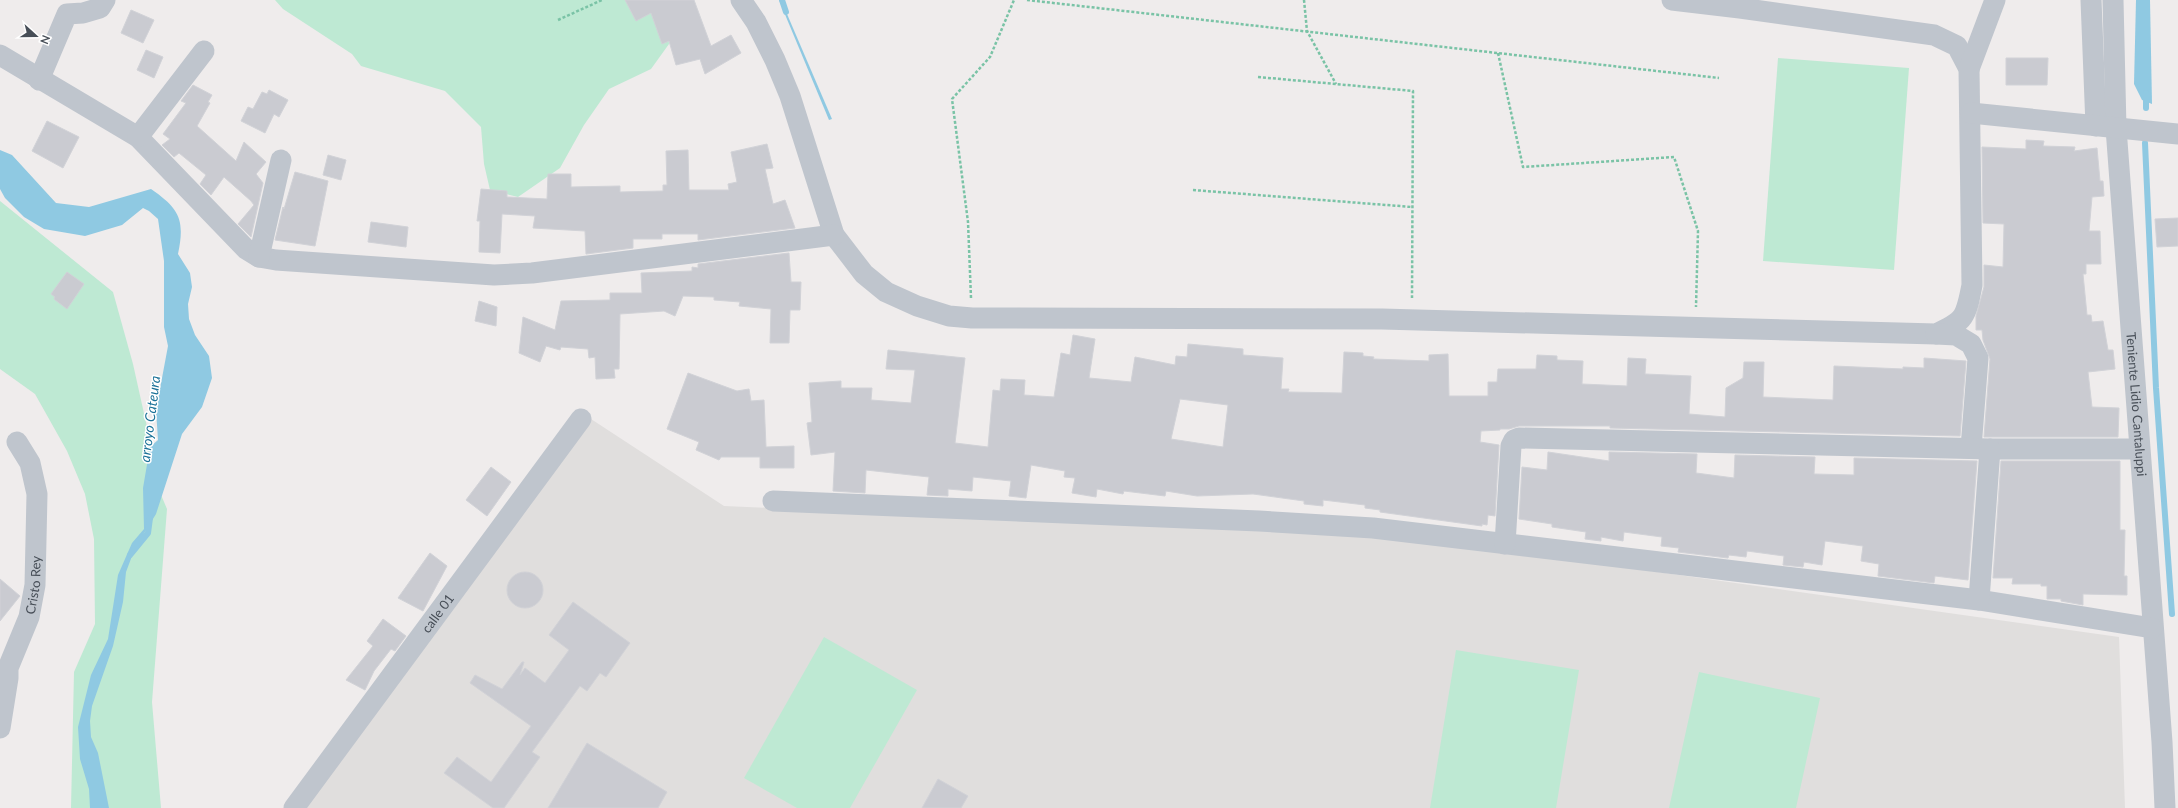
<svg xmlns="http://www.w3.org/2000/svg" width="2178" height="808" font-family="Lato,sans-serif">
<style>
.education{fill:#e0dedd}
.green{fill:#bee9d3}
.water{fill:#8fc9e2}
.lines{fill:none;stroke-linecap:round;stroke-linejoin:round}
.stream{stroke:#8fc9e2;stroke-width:6}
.building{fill:#cacbd1;stroke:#d1d2d7;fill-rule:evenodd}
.path{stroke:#7ac3a6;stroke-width:2.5;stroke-dasharray:3 2;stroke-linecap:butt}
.minor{stroke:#bfc5cd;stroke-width:21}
.labels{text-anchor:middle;stroke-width:3;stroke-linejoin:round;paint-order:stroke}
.street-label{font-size:13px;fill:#474e57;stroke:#fff}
.water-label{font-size:14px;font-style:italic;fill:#1a7197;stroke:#fff}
</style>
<rect width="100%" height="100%" fill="#efecec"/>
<!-- education -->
<path class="education" d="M 591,419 L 724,506 L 1387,534 L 2119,637 L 2125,808 L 303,808 Z"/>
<!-- green -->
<g class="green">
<path d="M 275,0 L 644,0 L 667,18 L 669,44 L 651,69 L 609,89 L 584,125 L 560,168 L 518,197 L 490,190 L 484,164 L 481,127 L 445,91 L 361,66 L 352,54 L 283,9 Z"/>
<path d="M 1778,58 L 1909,68 L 1894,270 L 1763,261 Z"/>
<path d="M 0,201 L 113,292 L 133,364 L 153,454 L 156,483 L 167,509 L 152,702 L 161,808 L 71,808 L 74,672 L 95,624 L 94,539 L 85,494 L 67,451 L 35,394 L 0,369 Z"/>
<path d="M 824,637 L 917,690 L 850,808 L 797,808 L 744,778 Z"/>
<path d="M 1456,650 L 1579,670 L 1556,808 L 1430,808 Z"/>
<path d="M 1699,672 L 1820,698 L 1796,808 L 1669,808 Z"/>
</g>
<!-- water -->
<g class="water">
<path d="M 779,0 L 781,0 L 832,119 L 829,120 Z"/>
<path d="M 2136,0 L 2150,0 L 2152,104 L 2142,100 L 2134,84 Z"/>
<path d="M 0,150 L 12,155 L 56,203 L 89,207 L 151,189 C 180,209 185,220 178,254 L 190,273 L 192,287 L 188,304 L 189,319 L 195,335 L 209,356 L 212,378 L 202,407 L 182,434 L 156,514 L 135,548 L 126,572 L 123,602 L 113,646 L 92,706 L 90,721 L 91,737 L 98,753 L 109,808 L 90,808 L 89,789 L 80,759 L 78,727 L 91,675 L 108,639 L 118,575 L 132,543 L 144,529 L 143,488 L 150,447 L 158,440 L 156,410 L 168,346 L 164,327 L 164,261 L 158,219 L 149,211 L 143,208 L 122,225 L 85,236 L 44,229 L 24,217 L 5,198 L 0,189 Z"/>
</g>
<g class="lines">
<!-- stream -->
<g class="stream">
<path d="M 782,0 L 786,12"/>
<path d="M 2146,93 L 2146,108"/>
<path d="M 2145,143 L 2156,388 L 2172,614"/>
<path d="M 130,555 L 148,533 L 150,518"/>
</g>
</g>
<!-- building -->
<g class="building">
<path d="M 625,0 L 694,0 L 711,46 L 731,35 L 741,53 L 705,74 L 700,59 L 676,65 L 669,41 L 662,44 L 651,13 L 636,21 Z"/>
<path d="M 131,10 L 154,20 L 143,43 L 121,33 Z"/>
<path d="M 146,50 L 163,57 L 154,78 L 137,70 Z"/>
<path d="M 2006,58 L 2048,58 L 2047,85 L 2006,85 Z"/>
<path d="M 193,85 L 212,95 L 208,102 L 210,103 L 197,126 L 236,161 L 244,142 L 266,162 L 256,174 L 263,183 L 251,237 L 238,224 L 254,205 L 251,201 L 224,177 L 211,195 L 200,184 L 206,175 L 179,153 L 174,157 L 162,145 L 170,139 L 163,134 L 186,103 L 181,101 Z"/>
<path d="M 269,90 L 288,100 L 279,117 L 274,114 L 265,133 L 241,121 L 248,107 L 253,109 L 262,92 L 267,94 Z"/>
<path d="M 47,121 L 79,137 L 63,168 L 32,151 Z"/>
<path d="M 2026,140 L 2044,141 L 2043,146 L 2075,147 L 2074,151 L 2097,148 L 2100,181 L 2103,181 L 2104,196 L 2092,197 L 2089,231 L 2100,231 L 2101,264 L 2086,264 L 2086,274 L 2083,274 L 2087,315 L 2091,315 L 2092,322 L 2103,321 L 2108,350 L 2113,350 L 2115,369 L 2088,372 L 2092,407 L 2119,408 L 2118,437 L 1984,437 L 1990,359 L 1983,340 L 1982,330 L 1976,330 L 1976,316 L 1984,287 L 1984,265 L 2003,267 L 2004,224 L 1983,223 L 1982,147 L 2026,149 Z"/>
<path d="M 767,144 L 773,168 L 765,169 L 773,204 L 785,200 L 795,228 L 698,240 L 698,234 L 662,234 L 662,239 L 633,239 L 633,248 L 586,254 L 585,231 L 533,228 L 535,216 L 502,214 L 500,253 L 479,252 L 480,221 L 477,221 L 481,189 L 507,191 L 507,197 L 547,199 L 548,174 L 571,174 L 571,187 L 620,186 L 620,192 L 663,191 L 663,185 L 667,185 L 666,151 L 688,150 L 689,190 L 729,190 L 728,184 L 737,182 L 731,152 Z"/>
<path d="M 328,155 L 346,160 L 341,180 L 323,175 Z"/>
<path d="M 295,172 L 328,181 L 315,246 L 275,240 L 283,207 L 284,209 Z"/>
<path d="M 2178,218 L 2178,246 L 2157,247 L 2155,219 Z"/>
<path d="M 371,222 L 408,227 L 406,247 L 368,242 Z"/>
<path d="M 789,253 L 791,282 L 801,282 L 800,310 L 790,310 L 789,343 L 770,343 L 771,309 L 739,306 L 740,302 L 714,300 L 714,297 L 683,296 L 675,316 L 664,311 L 620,314 L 619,369 L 614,369 L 615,378 L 596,379 L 595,357 L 589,358 L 588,349 L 561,347 L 560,350 L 546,346 L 540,362 L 519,353 L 523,317 L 555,330 L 561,301 L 610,300 L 610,293 L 642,293 L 641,273 L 692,271 L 692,267 L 698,268 L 698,264 Z"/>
<path d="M 67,272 L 84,284 L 67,309 L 54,299 L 55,297 L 51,294 Z"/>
<path d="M 479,301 L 497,307 L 496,326 L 475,321 Z"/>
<path d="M 1073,335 L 1095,339 L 1089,378 L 1131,382 L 1135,357 L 1175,365 L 1176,356 L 1187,357 L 1188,344 L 1243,349 L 1243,355 L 1283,358 L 1281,389 L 1289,389 L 1288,392 L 1342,393 L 1344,352 L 1363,353 L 1363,356 L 1374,357 L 1373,359 L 1429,361 L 1429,355 L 1448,354 L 1449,396 L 1488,396 L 1488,382 L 1497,382 L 1498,369 L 1536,369 L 1537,355 L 1557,356 L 1557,360 L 1583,361 L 1582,384 L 1627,386 L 1628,358 L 1646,359 L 1645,374 L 1691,376 L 1689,414 L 1725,417 L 1726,388 L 1743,378 L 1744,362 L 1764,362 L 1763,397 L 1833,400 L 1834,366 L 1903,369 L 1903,367 L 1924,368 L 1924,358 L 1966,361 L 1960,436 L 1610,428 L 1610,426 L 1519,426 L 1509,429 L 1500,429 L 1500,430 L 1481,431 L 1480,442 L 1499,445 L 1495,516 L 1488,515 L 1487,525 L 1482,524 L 1482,526 L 1380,512 L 1380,510 L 1365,508 L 1365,505 L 1323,500 L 1323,506 L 1304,504 L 1304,501 L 1253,494 L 1197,496 L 1166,491 L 1165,496 L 1124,491 L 1123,494 L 1097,489 L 1096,497 L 1072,493 L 1075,478 L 1064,477 L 1065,471 L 1031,465 L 1026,498 L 1009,496 L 1011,481 L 973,477 L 972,491 L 948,489 L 948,496 L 927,495 L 929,477 L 866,470 L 865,493 L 833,491 L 835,452 L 811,455 L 807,423 L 812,422 L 809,383 L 841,381 L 841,388 L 872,388 L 871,400 L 911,403 L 915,370 L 886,369 L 888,350 L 965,358 L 955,443 L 988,447 L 993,390 L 1000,391 L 1001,379 L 1025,380 L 1024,395 L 1054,397 L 1061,353 L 1070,355 ZM 1180,399 L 1228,405 L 1223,447 L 1171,439 Z"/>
<path d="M 688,373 L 737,391 L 749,389 L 751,401 L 764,400 L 766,447 L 794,446 L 794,468 L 760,468 L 760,457 L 721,457 L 719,460 L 696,450 L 699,442 L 667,429 Z"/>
<path d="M 1548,452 L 1609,461 L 1609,452 L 1697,454 L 1696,473 L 1734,478 L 1735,455 L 1815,457 L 1814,474 L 1854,475 L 1854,458 L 1977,461 L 1968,580 L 1935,576 L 1934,583 L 1878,576 L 1879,564 L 1861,561 L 1863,546 L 1825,541 L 1822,565 L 1804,562 L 1803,567 L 1783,565 L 1784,556 L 1747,551 L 1746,557 L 1729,555 L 1728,558 L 1678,552 L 1679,548 L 1661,546 L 1662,537 L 1624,532 L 1623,541 L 1601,537 L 1601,541 L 1585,539 L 1586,532 L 1552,527 L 1552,524 L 1519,519 L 1522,467 L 1547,470 Z"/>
<path d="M 2001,461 L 2120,461 L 2120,530 L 2125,530 L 2124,576 L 2127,576 L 2127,595 L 2083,594 L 2083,605 L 2061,601 L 2061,599 L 2047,599 L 2047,586 L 2041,586 L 2041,584 L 2012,584 L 2013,578 L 1993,578 Z"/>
<path d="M 491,467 L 511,482 L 487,516 L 466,500 Z"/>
<path d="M 430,553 L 447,566 L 423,611 L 398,598 Z"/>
<circle cx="525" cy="590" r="18"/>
<path d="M 0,579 L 20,596 L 0,621 Z"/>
<path d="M 573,602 L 630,643 L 606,677 L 600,673 L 587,691 L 580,686 L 532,752 L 540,757 L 504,808 L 493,808 L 444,773 L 457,757 L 491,782 L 531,726 L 470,683 L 475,675 L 502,689 L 522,662 L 524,662 L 520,675 L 525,668 L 545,683 L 569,650 L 549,635 Z"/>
<path d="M 383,619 L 406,636 L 395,651 L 391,649 L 374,671 L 365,690 L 346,680 L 373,646 L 367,641 Z"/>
<path d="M 587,743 L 667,792 L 658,808 L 548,808 Z"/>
<path d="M 938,779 L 968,796 L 961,808 L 922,808 Z"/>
</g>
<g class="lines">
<!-- path -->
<g class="path">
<path d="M 1027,0 L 1719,78"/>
<path d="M 1304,0 L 1307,31 L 1336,84"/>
<path d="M 558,20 L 602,0"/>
<path d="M 1498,53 L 1523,167 L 1674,157 L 1698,231 L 1696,307"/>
<path d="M 1258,77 L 1413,91 L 1412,298"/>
<path d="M 1193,190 L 1412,207"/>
<path d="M 971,298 L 968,222 L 952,99 L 990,57 L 1014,0"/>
</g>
<!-- minor -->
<g class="minor">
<path d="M 741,0 L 756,22 L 775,60 L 790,96 L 834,235 L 864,274 L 886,292 L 917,306 L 949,316 L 972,318 L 1382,319 L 1936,334 C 1965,321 1966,317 1972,285 L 1969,69 L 1957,46 L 1934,35 L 1740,8 L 1672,0"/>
<path d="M 2091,0 L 2096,126"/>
<path id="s1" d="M 2113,0 L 2116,128 L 2162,742 L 2165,808"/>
<path d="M 0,55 L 138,137 L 246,249 L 259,257 L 276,260 L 494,275 L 532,273 L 834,235"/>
<path d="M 1969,69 L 1995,0"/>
<path d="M 39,80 L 67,14 L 83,13 L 100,8 L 105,0"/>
<path d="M 1971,113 L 2178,134"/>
<path d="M 138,137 L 204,51"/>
<path d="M 259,257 L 281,160"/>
<path d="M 1936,334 L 1956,335 L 1971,344 L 1978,358 L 1971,448"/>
<path d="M 773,501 L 1259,521 L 1373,528 L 1979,600 L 2152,628"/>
<path d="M 1505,544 L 1511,446 L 1514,440 L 1519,438 L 1990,449 L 2139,449"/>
<path d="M 1979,600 L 1990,449"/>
<path id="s2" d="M 0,728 L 8,678 L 8,668 L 29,617 L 35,585 L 37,494 L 30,463 L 17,442"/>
<path id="s3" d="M 294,808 L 581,419"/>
</g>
</g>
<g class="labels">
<!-- street labels -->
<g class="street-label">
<text dy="5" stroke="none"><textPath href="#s1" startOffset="405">Teniente Lidio Cantaluppi</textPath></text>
<text dy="5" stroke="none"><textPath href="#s2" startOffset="148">Cristo Rey</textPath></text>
<text dy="5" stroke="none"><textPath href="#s3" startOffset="242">calle 01</textPath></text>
</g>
<!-- water labels -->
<g class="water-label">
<text transform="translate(150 419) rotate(-83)" y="5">arroyo Cateura</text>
</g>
</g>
<!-- north arrow -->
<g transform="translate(36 36) rotate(111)" stroke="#ffffff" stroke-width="3" paint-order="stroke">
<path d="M0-3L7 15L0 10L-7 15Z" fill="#474e57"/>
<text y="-6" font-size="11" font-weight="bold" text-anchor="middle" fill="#474e57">N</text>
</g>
</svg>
